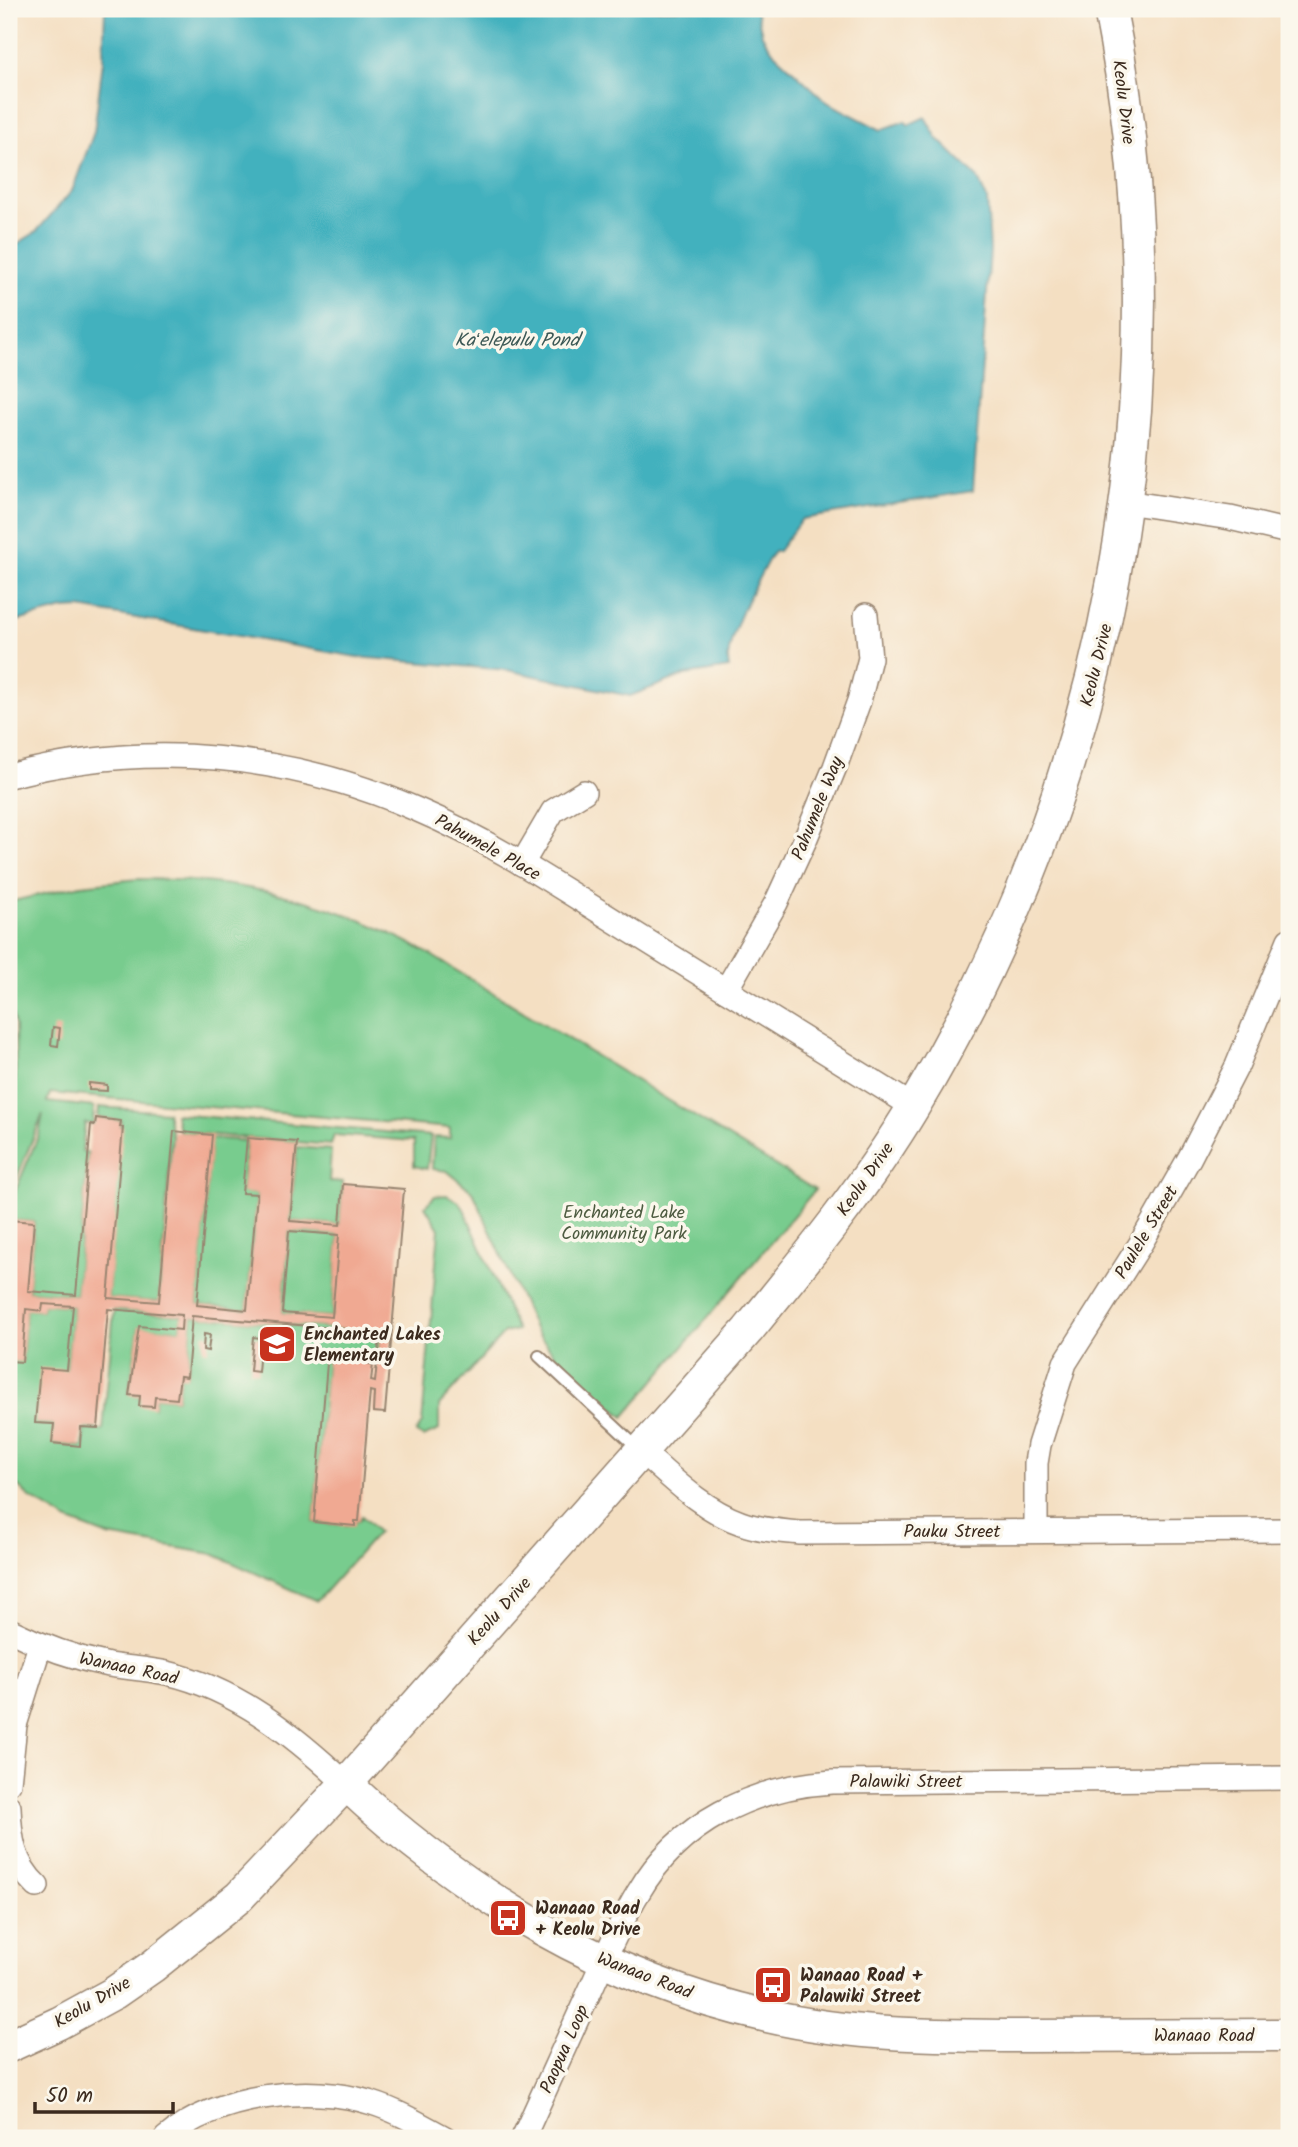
<svg xmlns="http://www.w3.org/2000/svg" width="1298" height="2147" font-family="Kalam,sans-serif">
<style>
.green{fill:#78cc8e;stroke:#5a7b56;stroke-width:2}
.water{fill:#42b1be;stroke:#3e6e6e;stroke-width:2}
.building{fill:#f0a992;fill-rule:evenodd}
.lines{fill:none;stroke-linecap:round;stroke-linejoin:round}
.lane-casing{stroke:#988470;stroke-width:14}
.street-casing{stroke:#988470;stroke-width:26}
.secondary-casing{stroke:#988470;stroke-width:35}
.lane{stroke:#fff;stroke-width:10}
.street{stroke:#fff;stroke-width:23}
.secondary{stroke:#fff;stroke-width:32}
.labels{text-anchor:middle;stroke-width:7;stroke-linejoin:round;paint-order:stroke}
.street-label{font-size:18px;fill:#3b2a1e;stroke:#fbf7ec}
.park-label{font-size:18px;fill:#4d5b40;stroke:#fbf7ec}
.poi-label{font-size:18px;font-weight:bold;fill:#3b2a1e;stroke:#fbf7ec;text-anchor:start}
.water-label{font-size:19px;font-style:italic;fill:#3d5956;stroke:#fbf7ec}
</style>
<rect width="100%" height="100%" fill="#fbf7ec"/>
<filter id="ink" filterUnits="userSpaceOnUse"><feTurbulence type="fractalNoise" baseFrequency=".0143" numOctaves="2"/><feDisplacementMap in="SourceGraphic" scale="14" xChannelSelector="R" yChannelSelector="G"/><feConvolveMatrix kernelMatrix="1 2 1 2 8 2 1 2 1" color-interpolation-filters="sRGB"/></filter>
<filter id="wash" filterUnits="userSpaceOnUse"><feTurbulence type="fractalNoise" baseFrequency=".00686" numOctaves="4" result="noise"/><feDisplacementMap in="SourceGraphic" scale="28" xChannelSelector="R" yChannelSelector="G"/><feGaussianBlur stdDeviation="1.57" result="paint"/><feColorMatrix in="noise" values="0 0 0 0 0 0 0 0 0 0 0 0 0 0 0 0 0 1.4 0 .05"/><feComposite in="paint" operator="in"/></filter>
<g filter="url(#wash)">
<rect width="100%" height="100%" fill="#f4dfc2"/>
<!-- green -->
<g class="green">
<path d="M 138,879 C 245,879 338,901 431,955 L 815,1190 L 624,1417 C 592,1389 556,1363 533,1326 L 473,1192 L 447,1171 L 432,1169 L 434,1137 L 450,1138 L 450,1128 L 50,1093 L 47,1102 L 94,1107 L 93,1124 L 85,1123 L 82,1151 L 88,1153 L 76,1295 L 28,1291 L 34,1222 L 9,1220 L 9,1206 L 39,1134 L 43,1114 L 9,1196 L 9,1107 L 16,1077 L 15,1025 L 9,1001 L 9,902 L 81,885 Z"/>
<path d="M 99,1107 L 167,1112 L 172,1136 L 159,1302 L 108,1298 L 121,1121 L 98,1118 Z"/>
<path d="M 175,1114 L 431,1136 L 427,1169 L 414,1166 L 414,1141 L 334,1135 L 331,1145 L 180,1132 Z"/>
<path d="M 211,1138 L 246,1141 L 242,1192 L 257,1194 L 247,1310 L 197,1305 Z"/>
<path d="M 297,1147 L 331,1150 L 329,1181 L 343,1182 L 340,1225 L 290,1221 Z"/>
<path d="M 447,1195 L 459,1202 L 464,1209 L 517,1330 L 504,1333 L 439,1405 L 439,1430 L 423,1437 L 416,1433 L 422,1423 L 439,1229 L 425,1206 L 435,1196 Z"/>
<path d="M 289,1231 L 339,1235 L 332,1317 L 282,1313 Z"/>
<path d="M 43,1304 L 73,1306 L 67,1370 L 36,1423 L 54,1424 L 53,1443 L 83,1447 L 84,1429 L 103,1430 L 114,1310 L 182,1315 L 181,1330 L 139,1327 L 129,1394 L 140,1396 L 154,1407 L 155,1397 L 177,1399 L 180,1376 L 187,1376 L 192,1316 L 380,1332 L 378,1355 L 328,1351 L 314,1522 L 354,1526 L 355,1521 L 359,1521 L 362,1516 L 378,1532 L 317,1601 L 213,1554 L 108,1536 L 67,1520 L 29,1497 L 9,1478 L 9,1361 L 22,1361 L 26,1309 L 42,1311 Z"/>
</g>
<!-- water -->
<path class="water" d="M 105,9 L 756,9 L 762,35 L 775,54 L 827,102 L 881,130 L 905,121 L 908,125 L 925,117 L 937,138 L 977,177 L 987,199 L 990,250 L 973,491 L 802,519 L 778,551 L 774,552 L 770,557 C 757,581 722,643 729,668 L 685,675 L 630,696 L 507,670 L 357,657 L 80,608 L 64,609 L 9,623 L 9,249 L 36,232 L 72,191 L 94,132 L 103,61 Z"/>
<g id="blocks">
<!-- building -->
<g class="building">
<path d="M 53,1027 L 60,1028 L 58,1046 L 51,1045 Z"/>
<path d="M 89,1083 L 107,1085 L 107,1091 L 89,1090 Z"/>
<path d="M 96,1118 L 121,1121 L 120,1127 L 123,1127 L 108,1298 L 159,1302 L 174,1131 L 212,1135 L 197,1305 L 247,1310 L 257,1194 L 242,1193 L 247,1138 L 297,1142 L 290,1221 L 340,1225 L 343,1184 L 404,1189 L 385,1413 L 373,1412 L 374,1392 L 370,1391 L 359,1521 L 355,1521 L 355,1526 L 314,1522 L 328,1351 L 378,1355 L 380,1332 L 192,1316 L 187,1377 L 180,1376 L 177,1399 L 155,1397 L 154,1407 L 139,1406 L 140,1396 L 129,1395 L 139,1326 L 181,1330 L 182,1315 L 108,1309 L 98,1428 L 81,1427 L 80,1446 L 52,1443 L 54,1424 L 35,1423 L 40,1368 L 67,1370 L 73,1306 L 43,1304 L 42,1311 L 26,1309 L 22,1362 L 9,1361 L 9,1220 L 34,1222 L 28,1291 L 76,1295 L 91,1124 L 95,1125 ZM 289,1231 L 339,1235 L 332,1317 L 282,1313 ZM 369,1361 L 377,1362 L 375,1382 L 371,1381 L 373,1364 L 369,1364 Z"/>
<path d="M 204,1334 L 210,1335 L 208,1351 L 203,1350 Z"/>
<path d="M 253,1337 L 261,1338 L 258,1372 L 250,1371 Z"/>
</g>
</g>
</g>
<g filter="url(#ink)">
<use href="#blocks" fill-opacity="0" stroke="#988470" stroke-width="2"/>
<g class="lines">
<defs>
<path id="lane" d="M 539,1356 L 638,1448"/>
<g id="street">
<path d="M 1126,502 L 1230,518 L 1289,532"/>
<path d="M 9,776 C 145,740 289,753 418,810 C 496,843 567,892 639,936 C 731,993 822,1050 914,1107"/>
<path d="M 522,864 L 553,811 L 584,792"/>
<path d="M 726,990 L 776,903 L 805,840 L 835,767 L 859,701 L 870,658 L 866,615"/>
<path d="M 640,1450 C 671,1477 701,1509 741,1523 C 760,1530 781,1531 800,1533 L 1289,1530"/>
<path d="M 1036,1531 L 1036,1463 L 1039,1445 L 1065,1363 L 1141,1243 L 1190,1157 L 1237,1066 L 1289,940"/>
<path d="M 9,1630 C 41,1646 74,1658 109,1665 C 128,1668 148,1669 167,1673 C 237,1689 295,1736 346,1784"/>
<path d="M 9,1783 L 15,1725 L 40,1645"/>
<path d="M 9,1807 C 10,1837 13,1864 37,1886"/>
<path d="M 166,2138 C 215,2095 310,2083 372,2103 C 398,2111 421,2125 445,2138"/>
<path d="M 523,2138 C 545,2090 567,2041 589,1993 C 604,1960 619,1924 638,1893 C 679,1822 753,1787 832,1782 L 1289,1778"/>
</g>
<g id="secondary">
<path d="M 346,1784 C 464,1895 607,1980 767,2016 C 852,2036 943,2036 1030,2036 C 1117,2036 1203,2035 1289,2035"/>
<path d="M 9,2046 L 59,2023 L 114,1993 L 153,1966 L 239,1897 L 346,1784 L 748,1330 C 807,1258 866,1186 914,1106 C 1111,777 1185,387 1110,9"/>
</g>
</defs>
<!-- lane casing -->
<use href="#lane" class="lane-casing"/>
<!-- street casing -->
<use href="#street" class="street-casing"/>
<!-- secondary casing -->
<use href="#secondary" class="secondary-casing"/>
<!-- lane -->
<use href="#lane" class="lane"/>
<!-- street -->
<use href="#street" class="street"/>
<!-- secondary -->
<use href="#secondary" class="secondary"/>
</g>
</g>
<!-- icons -->
<defs>
<symbol id="school-square" viewBox="-11 -11 22 22"><rect x="-9" y="-9" width="18" height="18" rx="4" fill="#c8321e" stroke="#fbf7ec"/><path d="M0-5L7-2L0 1L-7-2ZM-4 1L0 2.5L4 1V4Q0 6-4 4Z" fill="#fff"/></symbol>
<symbol id="bus-square" viewBox="-11 -11 22 22"><rect x="-9" y="-9" width="18" height="18" rx="4" fill="#c8321e" stroke="#fbf7ec"/><path d="M-5-6H5V4H4V6H2V4H-2V6H-4V4H-5ZM-3.5-4V0h7V-4ZM-3.5 1.2v1.5H-2V1.2ZM2 1.2v1.5H3.5V1.2Z" fill="#fff"/></symbol>
</defs>
<g fill-rule="evenodd">
<use href="#school-square" x="255" y="1322" width="44" height="44"/>
<use href="#bus-square" x="486" y="1896" width="44" height="44"/>
<use href="#bus-square" x="751" y="1963" width="44" height="44"/>
</g>
<g class="labels">
<!-- street labels -->
<g class="street-label">
<text transform="translate(1124 102) rotate(83)" y="6">Keolu Drive</text>
<text transform="translate(1096 665) rotate(-76)" y="6">Keolu Drive</text>
<text transform="translate(817 808) rotate(-68)" y="6">Pahumele Way</text>
<text transform="translate(488 847) rotate(29)" y="6">Pahumele Place</text>
<text transform="translate(865 1179) rotate(-55)" y="6">Keolu Drive</text>
<text transform="translate(1146 1232) rotate(-59)" y="6">Paulele Street</text>
<text x="952" y="1537">Pauku Street</text>
<text transform="translate(499 1611) rotate(-48)" y="6">Keolu Drive</text>
<text transform="translate(129 1668) rotate(12)" y="6">Wanaao Road</text>
<text x="906" y="1787">Palawiki Street</text>
<text transform="translate(645 1975) rotate(21)" y="6">Wanaao Road</text>
<text transform="translate(92 2002) rotate(-30)" y="6">Keolu Drive</text>
<text x="1204" y="2041">Wanaao Road</text>
<text transform="translate(564 2049) rotate(-66)" y="6">Paopua Loop</text>
</g>
<!-- park labels -->
<g class="park-label">
<text x="624" y="1218">Enchanted Lake<tspan x="624" dy="21">Community Park</tspan></text>
</g>
<!-- poi labels -->
<g class="poi-label">
<text x="304" y="1340">Enchanted Lakes<tspan x="304" dy="21">Elementary</tspan></text>
<text x="535" y="1914">Wanaao Road<tspan x="535" dy="21">+ Keolu Drive</tspan></text>
<text x="800" y="1981">Wanaao Road +<tspan x="800" dy="21">Palawiki Street</tspan></text>
</g>
<!-- water labels -->
<g class="water-label">
<text x="517" y="346">Kaʻelepulu Pond</text>
</g>
</g>
<!-- margin -->
<rect width="1298" height="2147" fill="none" stroke="#fbf7ec" stroke-width="35"/>
<!-- scale -->
<path d="M35 2102v10h138v-10" fill="none" stroke="#3b2a1e" stroke-width="3.5"/>
<text x="46" y="2102" font-size="21" fill="#3b2a1e" stroke="#fbf7ec" stroke-width="5" paint-order="stroke">50 m</text>
</svg>
